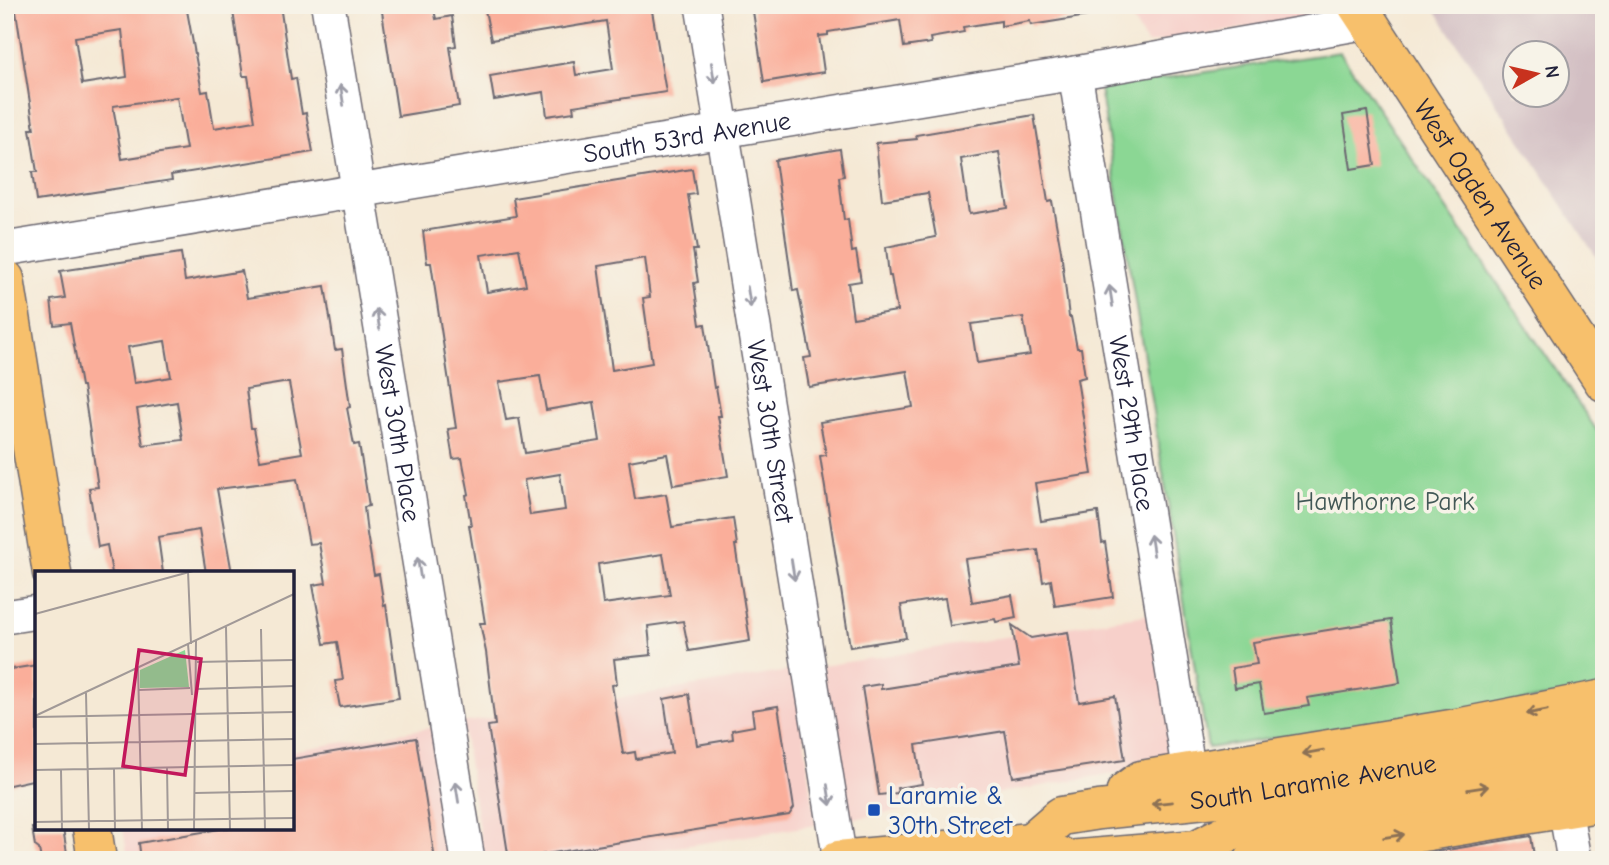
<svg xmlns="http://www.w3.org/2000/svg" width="1609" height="865" font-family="'Comic Neue',sans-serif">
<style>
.built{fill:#f7d0ca}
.industrial{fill:#d2bec2;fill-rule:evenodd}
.green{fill:#8bd794;stroke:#567c68;stroke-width:2}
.building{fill:#faae9a;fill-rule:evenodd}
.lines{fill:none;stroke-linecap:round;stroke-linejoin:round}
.minor-casing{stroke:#6c6871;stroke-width:36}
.major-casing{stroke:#6c6871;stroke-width:41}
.minor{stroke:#fff;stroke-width:33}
.major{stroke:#f7c06c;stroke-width:38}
.oneway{stroke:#9c9ca7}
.oneway2{stroke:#8c7154}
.transit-dot{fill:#1a4fb4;stroke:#f7f3e8;stroke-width:2.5}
.labels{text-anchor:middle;stroke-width:7;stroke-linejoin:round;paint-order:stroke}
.street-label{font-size:26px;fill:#22223b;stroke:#f7f3e8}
.park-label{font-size:26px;fill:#425856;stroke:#f7f3e8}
.transit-label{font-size:26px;fill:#164399;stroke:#f7f3e8;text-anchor:start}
.inset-road{fill:none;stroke:#a19997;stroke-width:2}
.view{fill:#c2185b;fill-opacity:0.15;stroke:#c2185b;stroke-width:3.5}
.inset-edge{fill:none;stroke:#22223b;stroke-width:3.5}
</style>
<rect width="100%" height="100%" fill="#f7f3e8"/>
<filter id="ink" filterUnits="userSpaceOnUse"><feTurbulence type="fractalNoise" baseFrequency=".0143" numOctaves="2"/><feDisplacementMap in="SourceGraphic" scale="14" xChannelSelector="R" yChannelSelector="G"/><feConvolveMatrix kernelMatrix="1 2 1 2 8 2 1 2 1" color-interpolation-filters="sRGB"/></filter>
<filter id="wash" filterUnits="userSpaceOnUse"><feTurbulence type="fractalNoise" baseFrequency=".00686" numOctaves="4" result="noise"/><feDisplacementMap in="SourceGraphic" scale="28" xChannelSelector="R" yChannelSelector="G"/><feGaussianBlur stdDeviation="1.57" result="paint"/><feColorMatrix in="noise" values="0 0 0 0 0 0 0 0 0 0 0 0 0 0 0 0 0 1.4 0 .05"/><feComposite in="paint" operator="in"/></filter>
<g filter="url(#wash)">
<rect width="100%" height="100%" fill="#f5e9d5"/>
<!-- built -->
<g class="built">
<path d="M 1123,5 L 1326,5 L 1332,14 L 1147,44 Z"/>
<path d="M 1151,614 L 1177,762 L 847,820 L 822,666 Z"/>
<path d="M 795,670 L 816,825 L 594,860 L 484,860 L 462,723 Z"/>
<path d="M 435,727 L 456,860 L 128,860 L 123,828 L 292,828 L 292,751 Z"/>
</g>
<!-- industrial -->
<path class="industrial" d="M 1432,5 L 1604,5 L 1604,269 ZM 1514,52 L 1556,52 L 1556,94 L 1514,94 Z"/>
<!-- green -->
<path class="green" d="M 1340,52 L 1604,441 L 1604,689 L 1208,748 L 1100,88 Z"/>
<g id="blocks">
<!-- building -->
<g class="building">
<path d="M 15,5 L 186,5 L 202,92 L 208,91 L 214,128 L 255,121 L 248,76 L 243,76 L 232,5 L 280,5 L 291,79 L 296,78 L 302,114 L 306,113 L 313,152 L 171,175 L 172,180 L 36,201 L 32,172 L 37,172 L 30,129 L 34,129 ZM 122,30 L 127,77 L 82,84 L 75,37 ZM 177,97 L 186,149 L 122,159 L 113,106 Z"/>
<path d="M 381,5 L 433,5 L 436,19 L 452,16 L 456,46 L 450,47 L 459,106 L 398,116 Z"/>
<path d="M 513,5 L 651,5 L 666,92 L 573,106 L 574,112 L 547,116 L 544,92 L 494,100 L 490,76 L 574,62 L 576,75 L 613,69 L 606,21 L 491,40 L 485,10 Z"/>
<path d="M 752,5 L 1087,5 L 1088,16 L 1031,25 L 1030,21 L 1001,26 L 1001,21 L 963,27 L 964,32 L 930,38 L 931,43 L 904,47 L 900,20 L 828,32 L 828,35 L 819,36 L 824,72 L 764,82 Z"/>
<path d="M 1367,111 L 1375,165 L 1351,169 L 1343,115 Z"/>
<path d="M 1034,115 L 1048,202 L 1052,201 L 1061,251 L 1069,317 L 1071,317 L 1077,348 L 1081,348 L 1085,377 L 1077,379 L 1092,474 L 1035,483 L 1041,521 L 1098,512 L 1102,543 L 1105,542 L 1113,597 L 1055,606 L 1051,580 L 1043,582 L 1038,550 L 965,559 L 972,602 L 1012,595 L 1016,618 L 996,622 L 995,619 L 950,626 L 945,598 L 901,605 L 906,638 L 850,647 L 820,456 L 826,455 L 820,422 L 913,407 L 907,371 L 809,387 L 804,358 L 811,357 L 798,290 L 793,291 L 775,160 L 840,149 L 844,176 L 839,177 L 844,220 L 848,219 L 852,252 L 856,251 L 861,281 L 848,283 L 853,318 L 897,311 L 891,276 L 889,276 L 886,247 L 936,237 L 928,193 L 882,200 L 876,143 L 917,139 L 916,135 ZM 999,152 L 1008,208 L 969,214 L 961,159 ZM 1023,317 L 1030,355 L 977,363 L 971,324 Z"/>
<path d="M 692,169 L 696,194 L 688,195 L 697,250 L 693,250 L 698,282 L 694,283 L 700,325 L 705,324 L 714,388 L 716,387 L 721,416 L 718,416 L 728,476 L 673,485 L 667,454 L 629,461 L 635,499 L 666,494 L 672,527 L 733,518 L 737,545 L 735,545 L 750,641 L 689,651 L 683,621 L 648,626 L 651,655 L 614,659 L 617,684 L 612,685 L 623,754 L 635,752 L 636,759 L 672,753 L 664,699 L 689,694 L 697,745 L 733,739 L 732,730 L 754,726 L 752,710 L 778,706 L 794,808 L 789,815 L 509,860 L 488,726 L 495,725 L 486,652 L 480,623 L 485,623 L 469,525 L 471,525 L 466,495 L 469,494 L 462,458 L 453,459 L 448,429 L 456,428 L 431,263 L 427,263 L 423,231 L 516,216 L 513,198 ZM 519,249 L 526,285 L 487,292 L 481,255 ZM 645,258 L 650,297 L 643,298 L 652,363 L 612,370 L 598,266 ZM 540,376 L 546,410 L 594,402 L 600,441 L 525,453 L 519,418 L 506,420 L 499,382 ZM 560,474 L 565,510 L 530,515 L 524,480 ZM 663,554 L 670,595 L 603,604 L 598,564 Z"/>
<path d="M 181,253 L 185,281 L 242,271 L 247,298 L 325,286 L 335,350 L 342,349 L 350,407 L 347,408 L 354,445 L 359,444 L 369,506 L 364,507 L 367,534 L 374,575 L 379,574 L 384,606 L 386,605 L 399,698 L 340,707 L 335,681 L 343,680 L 337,642 L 324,644 L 313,585 L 326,583 L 319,543 L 309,544 L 297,479 L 217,489 L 232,573 L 206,573 L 199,530 L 158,537 L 163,573 L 112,573 L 107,545 L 98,547 L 89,488 L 98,487 L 83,386 L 81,386 L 70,323 L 54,325 L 51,300 L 65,298 L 60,271 ZM 165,341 L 171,377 L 134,383 L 128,347 ZM 283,383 L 289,383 L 302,453 L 260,460 L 254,428 L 251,428 L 246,389 ZM 177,402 L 183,440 L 143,445 L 137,409 Z"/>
<path d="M 1391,620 L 1400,683 L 1307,698 L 1309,706 L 1264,713 L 1259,684 L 1235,688 L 1232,668 L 1257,664 L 1253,642 Z"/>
<path d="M 1012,625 L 1031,638 L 1068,632 L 1079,702 L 1115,696 L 1125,760 L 1013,777 L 1005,731 L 916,745 L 922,784 L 897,788 L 898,793 L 879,795 L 862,687 L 881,684 L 881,689 L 1019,667 Z"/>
<path d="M 37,665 L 37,779 L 5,786 L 5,670 Z"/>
<path d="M 416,738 L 435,860 L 141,860 L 139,843 L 225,828 L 292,828 L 292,759 Z"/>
<path d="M 32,828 L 63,828 L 68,860 L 41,860 L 39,849 L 35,846 Z"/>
<path d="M 1531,836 L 1534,856 L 1511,860 L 1417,860 L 1417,855 Z"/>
</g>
</g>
</g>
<g filter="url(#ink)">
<use href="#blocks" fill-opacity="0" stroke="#6c6871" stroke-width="2"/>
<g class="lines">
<defs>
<g id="minor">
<path id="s1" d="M 328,5 L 468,860"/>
<path id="s2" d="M 702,5 L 840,860"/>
<path id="s3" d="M 1075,73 L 1189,773"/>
<path id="s4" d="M 5,249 L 1075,73 L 1368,22"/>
<path d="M 5,617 L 37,612"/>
<path d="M 1565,808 L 1574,860"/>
</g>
<g id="major">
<path id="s5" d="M 1357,5 L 1604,382"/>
<path d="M 5,279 L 52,573"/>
<path d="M 1126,791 L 1141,780 L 1457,728 L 1604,699"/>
<path d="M 92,828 L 97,860"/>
<path id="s6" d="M 1031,842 L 1061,816 L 1099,810 L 1225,797 L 1604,735"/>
<path d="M 838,860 L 1031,842 L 1068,860 L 1197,849 L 1241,826 L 1604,767"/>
<path d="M 1254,860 L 1604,802"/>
</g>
</defs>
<!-- minor casing -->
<use href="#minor" class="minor-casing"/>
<!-- major casing -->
<use href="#major" class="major-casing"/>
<!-- minor -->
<use href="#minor" class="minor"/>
<!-- major -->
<use href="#major" class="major"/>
</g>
<!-- one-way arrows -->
<defs><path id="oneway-shaft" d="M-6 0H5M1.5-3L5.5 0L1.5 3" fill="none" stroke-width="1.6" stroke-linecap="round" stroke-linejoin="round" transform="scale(1.75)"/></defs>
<g class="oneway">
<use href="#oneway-shaft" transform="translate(713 73) rotate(81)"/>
<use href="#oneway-shaft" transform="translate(342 95) rotate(-99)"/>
<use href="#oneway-shaft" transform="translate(1111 296) rotate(-99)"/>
<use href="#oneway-shaft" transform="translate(749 297) rotate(81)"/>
<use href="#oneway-shaft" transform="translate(378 319) rotate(-99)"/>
<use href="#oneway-shaft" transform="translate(1152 545) rotate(-99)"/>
<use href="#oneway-shaft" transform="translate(419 568) rotate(-99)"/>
<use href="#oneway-shaft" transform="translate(793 570) rotate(81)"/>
<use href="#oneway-shaft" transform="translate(457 792) rotate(-99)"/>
<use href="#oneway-shaft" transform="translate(829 795) rotate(81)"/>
</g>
<g class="oneway2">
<use href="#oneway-shaft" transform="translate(1537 712) rotate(169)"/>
<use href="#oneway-shaft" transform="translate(1313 752) rotate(170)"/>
<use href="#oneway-shaft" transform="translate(1478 788) rotate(-9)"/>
<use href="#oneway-shaft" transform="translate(1162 803) rotate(174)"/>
<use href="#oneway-shaft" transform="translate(1394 836) rotate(-9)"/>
</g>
</g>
<!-- markers -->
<rect class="transit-dot" x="867" y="803" width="14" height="14" rx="3.5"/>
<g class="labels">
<!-- street labels -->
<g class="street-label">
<text dy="9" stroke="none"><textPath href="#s4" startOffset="691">South 53rd Avenue</textPath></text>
<text dy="9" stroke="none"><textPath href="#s5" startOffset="226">West Ogden Avenue</textPath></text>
<text dy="9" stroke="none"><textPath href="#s3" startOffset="355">West 29th Place</textPath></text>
<text dy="9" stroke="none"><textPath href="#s1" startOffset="434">West 30th Place</textPath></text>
<text dy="9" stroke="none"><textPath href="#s2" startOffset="432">West 30th Street</textPath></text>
<text dy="9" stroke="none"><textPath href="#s6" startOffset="294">South Laramie Avenue</textPath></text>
</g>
<!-- park labels -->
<g class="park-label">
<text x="1385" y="510">Hawthorne Park</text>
</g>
<!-- transit labels -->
<g class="transit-label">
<text x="888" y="804">Laramie &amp;<tspan x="888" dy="30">30th Street</tspan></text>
</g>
</g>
<!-- overview -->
<g transform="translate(35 571)">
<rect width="259" height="259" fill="#f5e9d5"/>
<path d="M 150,79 L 154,116 L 105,117 L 105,99 Z" fill="#8bd794"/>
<path class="inset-road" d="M 153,0 L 156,73M 0,43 L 158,0M 191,56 L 195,259M 226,58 L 230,259M 153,73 L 157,124M 162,91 L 259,89M 103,97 L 107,259M 161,118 L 259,115M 104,119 L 155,117M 51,122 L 54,259M 0,145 L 259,23M 1,146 L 259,141M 0,173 L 259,168M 132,197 L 133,259M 79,198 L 80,259M 0,199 L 259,194M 26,199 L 27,259M 160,222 L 259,220M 0,251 L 259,247M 159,259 L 161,70"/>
<path class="view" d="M 104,79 L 166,88 L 150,204 L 88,195 Z"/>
<rect width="259" height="259" class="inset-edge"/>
</g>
<!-- margin -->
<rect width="1609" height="865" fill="none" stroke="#f7f3e8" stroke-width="28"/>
<!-- north arrow -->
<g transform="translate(1536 74) rotate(82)"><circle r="33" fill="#f7f3e8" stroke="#a29fa3" stroke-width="2"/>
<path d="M0-5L12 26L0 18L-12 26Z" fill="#c8321e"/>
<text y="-10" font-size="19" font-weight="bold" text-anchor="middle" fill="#22223b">N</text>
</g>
</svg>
